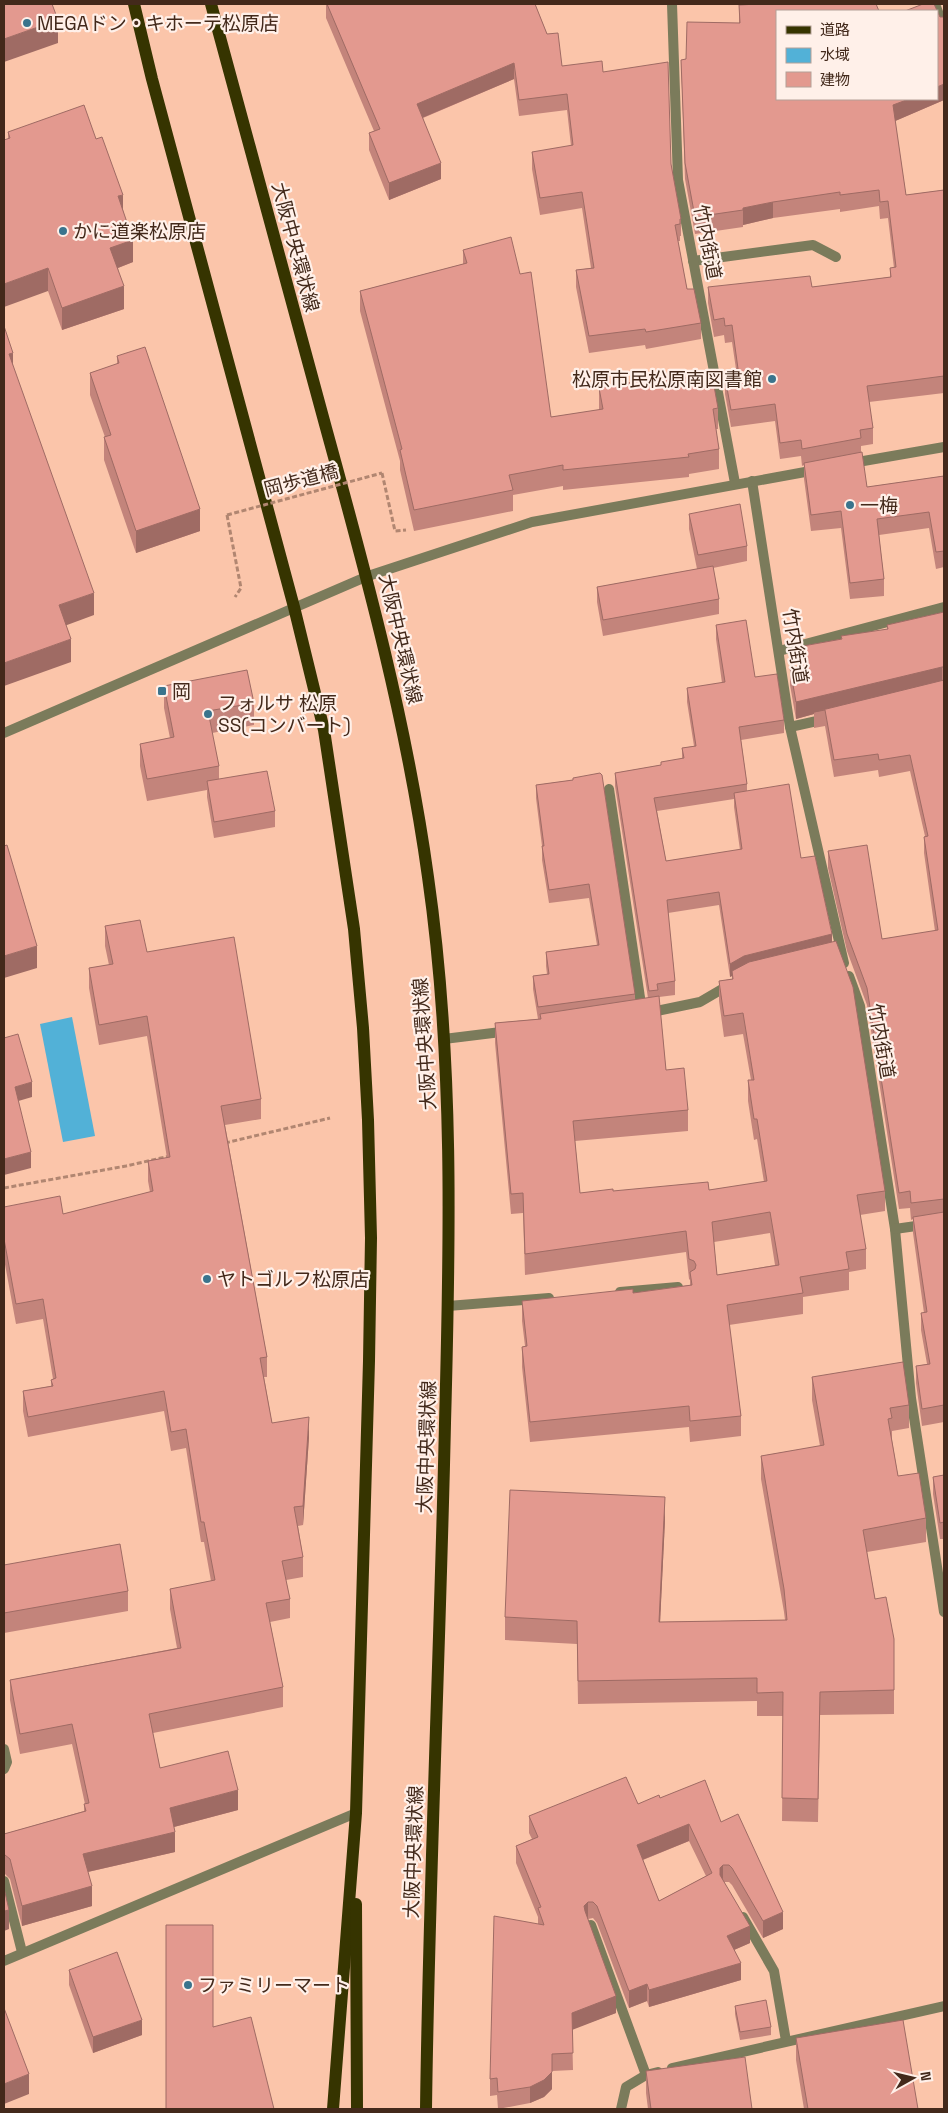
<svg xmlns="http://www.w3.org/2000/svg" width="948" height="2113" font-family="'Space Grotesk','Noto Sans JP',sans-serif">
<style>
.water{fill:#52b1d7}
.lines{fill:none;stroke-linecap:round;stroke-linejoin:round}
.path{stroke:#b18671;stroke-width:3;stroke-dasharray:5 2.5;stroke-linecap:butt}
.service{stroke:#7b7b5b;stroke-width:10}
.minor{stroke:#7b7b5b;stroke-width:10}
.tertiary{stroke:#7b7b5b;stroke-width:10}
.primary{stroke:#363400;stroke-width:12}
.path-bridge{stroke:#b18671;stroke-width:3;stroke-dasharray:5 2.5;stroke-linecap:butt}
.wall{fill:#c3847b;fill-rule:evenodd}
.shaded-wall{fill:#9f6b64}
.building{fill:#e3998f;stroke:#9f6b64;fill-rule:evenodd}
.poi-dot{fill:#3a748d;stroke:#fff0e9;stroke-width:2}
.labels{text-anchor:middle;stroke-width:4.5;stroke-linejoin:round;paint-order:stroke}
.poi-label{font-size:19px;fill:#43291b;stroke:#fff0e9;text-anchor:start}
.street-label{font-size:19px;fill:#43291b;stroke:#fff0e9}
</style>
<rect width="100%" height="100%" fill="#fbc5aa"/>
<!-- water -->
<path class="water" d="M 72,1017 L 95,1136 L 63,1142 L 40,1024 Z"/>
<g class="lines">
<!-- path -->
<g class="path">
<path d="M 382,473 L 395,531 L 406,530"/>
<path d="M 227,515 L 241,588 L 235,597"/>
<path d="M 225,1143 L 330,1118"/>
<path d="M 4,1188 L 126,1166 L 170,1156"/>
</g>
<!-- service -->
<g class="service">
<path d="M 693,261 L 813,245 L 836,257"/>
<path d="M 779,651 L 944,607"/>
<path d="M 609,789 L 642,1011"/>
<path d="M 743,1917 L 774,1971 L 786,2041"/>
<path d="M 591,1925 L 646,2075"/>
<path d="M 672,2068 L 944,2006"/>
<path d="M 621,2109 L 626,2087 L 646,2075 L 658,2072"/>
</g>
<!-- minor -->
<g class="minor">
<path d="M 672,4 L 678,180 L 735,483"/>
<path d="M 935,4 L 944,28"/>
<path d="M 852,463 L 944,447"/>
<path d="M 752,481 L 790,727 L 844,963"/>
<path d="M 368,576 L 532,522 L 816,470"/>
<path d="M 790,727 L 826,719"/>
<path d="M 849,976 L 860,1006 L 895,1229 L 911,1398 L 944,1612"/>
<path d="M 647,1013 L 700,1002 L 729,985"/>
<path d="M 444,1039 L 509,1031"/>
<path d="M 895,1229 L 944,1222"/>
<path d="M 620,1292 L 678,1287"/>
<path d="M 448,1306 L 549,1298"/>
<path d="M 4,1749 L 7,1762 L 4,1769"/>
<path d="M 4,1881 L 22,1952"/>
<path d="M 4,1961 L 356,1813"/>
</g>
<!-- tertiary -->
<path class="tertiary" d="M 4,733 L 368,576"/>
<!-- primary -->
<g class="primary">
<path d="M 134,4 L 152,79 L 294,607 L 324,730 L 354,929 L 363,1028 L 368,1120 L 371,1238 L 369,1361 L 356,1813 L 333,2109"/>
<path d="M 211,4 C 249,145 288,287 326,428 C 367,577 407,724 428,877 C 454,1058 450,1241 445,1423 C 440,1652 429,1880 426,2109"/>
<path d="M 356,1904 L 357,2109"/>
</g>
<!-- path-bridge -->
<path class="path-bridge" d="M 227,515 L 382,473"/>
</g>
<!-- wall -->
<g class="wall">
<path d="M 326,4 L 535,4 L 547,34 L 562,66 L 603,72 L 671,164 L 681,219 L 681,236 L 680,236 L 680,241 L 678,241 L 687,289 L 701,323 L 701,339 L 646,349 L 645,345 L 589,353 L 576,287 L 576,270 L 591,268 L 582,208 L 540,215 L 532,169 L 532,152 L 571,146 L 567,110 L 519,116 L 514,79 L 423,118 L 441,179 L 389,200 L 369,150 L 369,133 L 374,131 L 326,18 Z"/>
<path d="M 739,5 L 777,11 L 944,100 L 895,121 L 906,195 L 944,190 L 944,393 L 869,402 L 873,428 L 873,444 L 861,446 L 861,452 L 867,487 L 944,476 L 944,567 L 936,569 L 929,528 L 879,535 L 884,579 L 884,596 L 850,599 L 841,528 L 811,531 L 804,479 L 804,465 L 802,466 L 801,456 L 780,459 L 775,421 L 731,427 L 725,394 L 725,377 L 737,376 L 732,342 L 725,343 L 724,335 L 714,337 L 708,303 L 708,287 L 812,287 L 890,277 L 890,268 L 894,268 L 888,218 L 880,219 L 879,206 L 840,212 L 840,209 L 773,218 L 743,225 L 743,227 L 695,234 L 685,179 L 681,60 L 686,59 L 739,23 Z"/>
<path d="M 8,132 L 96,139 L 123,210 L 133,262 L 118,268 L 124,309 L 62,330 L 48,291 L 8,139 Z"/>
<path d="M 463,250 L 551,417 L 599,410 L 599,388 L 718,408 L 718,429 L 716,429 L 719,449 L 719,469 L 689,474 L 689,477 L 563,490 L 563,486 L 513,495 L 513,511 L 414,531 L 400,470 L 400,461 L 360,311 L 360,291 L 463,264 Z"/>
<path d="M 117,356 L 200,531 L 136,553 L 104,460 L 104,437 L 105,437 L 90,395 L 90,373 L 117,364 Z"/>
<path d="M 689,514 L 747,546 L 747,561 L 713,568 L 719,599 L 719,614 L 603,636 L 597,602 L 597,587 L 697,569 L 689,529 Z"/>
<path d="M 944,612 L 944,1422 L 922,1426 L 916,1383 L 916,1366 L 927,1364 L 921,1330 L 921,1313 L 924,1313 L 913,1233 L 913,1219 L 911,1220 L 910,1208 L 899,1209 L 867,1005 L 847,951 L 828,868 L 828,851 L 882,939 L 935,931 L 924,853 L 924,837 L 925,836 L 910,771 L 879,777 L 878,770 L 834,777 L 825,726 L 814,728 L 814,714 L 796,719 L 790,685 L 790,668 L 804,666 L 803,646 L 841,639 L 841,636 L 887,630 L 887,625 Z"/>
<path d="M 716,625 L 755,677 L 784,720 L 784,733 L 741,740 L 747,784 L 747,791 L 801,858 L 832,942 L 885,1191 L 885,1211 L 860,1215 L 866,1249 L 866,1269 L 849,1272 L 849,1290 L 803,1297 L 803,1314 L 729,1325 L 741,1416 L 741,1436 L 690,1442 L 689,1427 L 530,1442 L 522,1367 L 522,1347 L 525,1346 L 522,1321 L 522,1301 L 633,1293 L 690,1285 L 690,1280 L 689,1279 L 686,1252 L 525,1275 L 523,1213 L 511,1214 L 495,1043 L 495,1023 L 538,1019 L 533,989 L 533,976 L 547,974 L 546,966 L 546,952 L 597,945 L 589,898 L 549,903 L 542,860 L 542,846 L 536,798 L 536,785 L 573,780 L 635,994 L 635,1000 L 648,998 L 615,786 L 615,773 L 661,765 L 682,759 L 682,748 L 694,746 L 687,702 L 687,688 L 722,683 L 716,639 ZM 734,799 L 734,807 L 740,850 L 666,861 L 657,811 ZM 719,905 L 730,977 L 732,976 L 732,979 L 719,981 L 719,1001 L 724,1037 L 743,1034 L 751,1080 L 748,1080 L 748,1101 L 754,1140 L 757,1139 L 764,1182 L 709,1190 L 613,1191 L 580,1193 L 575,1141 L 688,1131 L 688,1110 L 666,1070 L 659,997 L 675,995 L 675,981 L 668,913 ZM 770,1233 L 775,1265 L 717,1275 L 714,1242 Z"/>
<path d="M 164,686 L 254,703 L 254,725 L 212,733 L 219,766 L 219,779 L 275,811 L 275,827 L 214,838 L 207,797 L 207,790 L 147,801 L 140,766 L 140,744 L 170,738 L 164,708 Z"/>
<path d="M 105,926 L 147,952 L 261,1099 L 261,1119 L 225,1125 L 267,1357 L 267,1377 L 264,1377 L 272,1423 L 309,1437 L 303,1525 L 298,1526 L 303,1557 L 303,1577 L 286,1580 L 290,1599 L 290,1618 L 270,1622 L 283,1687 L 283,1707 L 153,1733 L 160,1768 L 238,1810 L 174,1827 L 175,1852 L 88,1872 L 92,1906 L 22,1926 L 10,1879 L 5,1874 L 4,1834 L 84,1811 L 84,1804 L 85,1804 L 72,1744 L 20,1754 L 10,1700 L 10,1680 L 177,1648 L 170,1609 L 170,1589 L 211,1581 L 204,1542 L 201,1542 L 186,1448 L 171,1451 L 164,1411 L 28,1437 L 23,1411 L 23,1391 L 51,1386 L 51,1380 L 53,1379 L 43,1319 L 16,1324 L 4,1259 L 4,1207 L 63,1214 L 150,1192 L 148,1181 L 148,1161 L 167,1158 L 147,1036 L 99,1045 L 89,988 L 89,968 L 109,965 L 105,946 Z"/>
<path d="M 812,1377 L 909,1405 L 909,1428 L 892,1431 L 892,1440 L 898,1476 L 926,1518 L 926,1542 L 867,1552 L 875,1599 L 894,1639 L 894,1714 L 820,1715 L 818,1822 L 782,1821 L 783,1716 L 757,1716 L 757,1701 L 578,1704 L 577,1644 L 505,1640 L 505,1617 L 665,1520 L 660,1622 L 785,1620 L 784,1612 L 761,1479 L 761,1456 L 820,1446 L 812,1400 Z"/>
<path d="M 944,1475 L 944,1539 L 940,1539 L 933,1494 L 933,1477 Z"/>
<path d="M 4,1565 L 128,1591 L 128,1611 L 4,1633 Z"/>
<path d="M 660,1798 L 721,1822 L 783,1929 L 763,1938 L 732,1885 L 729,1882 L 724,1882 L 750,1943 L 734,1950 L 741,1980 L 649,2007 L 647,2001 L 629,2008 L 597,1923 L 593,1918 L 588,1919 L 616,2013 L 572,2029 L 573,2070 L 552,2071 L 552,2089 L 544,2097 L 530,2103 L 498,2109 L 497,2095 L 490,2096 L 490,2079 L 538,1924 L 538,1917 L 516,1863 L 516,1846 L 532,1839 L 529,1833 L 529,1816 L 638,1804 ZM 689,1841 L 706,1876 L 659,1901 L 643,1860 Z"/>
<path d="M 69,1970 L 142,2035 L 93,2053 L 69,1985 Z"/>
<path d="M 735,2006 L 771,2027 L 771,2035 L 740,2040 L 735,2014 Z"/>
<path d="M 796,2038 L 918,2109 L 804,2109 L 796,2060 Z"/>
<path d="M 646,2071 L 752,2109 L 648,2109 L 646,2093 Z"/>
</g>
<!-- shaded-wall -->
<g class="shaded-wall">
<path d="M 58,20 L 58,43 L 4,62 L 4,39 Z"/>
<path d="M 514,63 L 514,79 L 417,120 L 417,104 Z"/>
<path d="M 944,84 L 944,100 L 893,122 L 893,105 L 909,99 L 937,99 L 937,87 Z"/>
<path d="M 441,163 L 441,179 L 389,200 L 389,183 Z"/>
<path d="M 123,195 L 123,217 L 118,196 Z"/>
<path d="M 773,202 L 773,218 L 743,225 L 743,208 Z"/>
<path d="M 133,240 L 133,262 L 110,271 L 110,248 Z"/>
<path d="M 48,268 L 48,291 L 4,307 L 4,284 Z"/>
<path d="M 124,286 L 124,309 L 62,330 L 62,308 Z"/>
<path d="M 13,353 L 13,376 L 9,354 Z"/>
<path d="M 200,509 L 200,531 L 136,553 L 136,531 Z"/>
<path d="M 94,593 L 94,615 L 59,628 L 59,605 Z"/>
<path d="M 71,639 L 71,662 L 4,686 L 4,663 Z"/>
<path d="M 942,667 L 942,683 L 814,712 L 814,714 L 796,719 L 796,702 Z"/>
<path d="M 832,934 L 832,948 L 732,971 L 732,976 L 730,977 L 730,964 L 744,956 Z"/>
<path d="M 37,946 L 37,968 L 4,978 L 4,956 Z"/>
<path d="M 32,1082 L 32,1097 L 15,1102 L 15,1087 Z"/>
<path d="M 31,1152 L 31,1168 L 4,1175 L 4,1159 Z"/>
<path d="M 309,1417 L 309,1437 L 303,1525 L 303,1506 Z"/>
<path d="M 665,1497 L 665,1520 L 659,1645 L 659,1622 Z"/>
<path d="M 238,1790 L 238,1810 L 170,1828 L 170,1808 Z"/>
<path d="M 689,1824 L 689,1841 L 637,1862 L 637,1845 Z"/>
<path d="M 175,1832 L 175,1852 L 83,1873 L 83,1854 Z"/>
<path d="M 4,1855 L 5,1855 L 5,1874 L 4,1875 Z"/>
<path d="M 723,1865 L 723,1882 L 720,1885 L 720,1868 Z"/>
<path d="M 92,1886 L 92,1906 L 22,1926 L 22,1906 Z"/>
<path d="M 588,1902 L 588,1919 L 584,1923 L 584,1906 Z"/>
<path d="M 9,1910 L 9,1929 L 4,1931 L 4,1911 Z"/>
<path d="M 783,1912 L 783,1929 L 763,1938 L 763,1921 Z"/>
<path d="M 750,1926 L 750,1943 L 727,1953 L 727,1936 Z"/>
<path d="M 741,1963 L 741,1980 L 649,2007 L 649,1990 Z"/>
<path d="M 647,1984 L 647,2001 L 629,2008 L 629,1991 Z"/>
<path d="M 616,1996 L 616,2013 L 572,2030 L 572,2013 Z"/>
<path d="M 142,2020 L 142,2035 L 93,2053 L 93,2037 Z"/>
<path d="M 552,2072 L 552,2089 L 544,2097 L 530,2103 L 530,2087 Z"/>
<path d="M 29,2074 L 29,2094 L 4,2104 L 4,2084 Z"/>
</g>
<!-- building -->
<g class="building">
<path d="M 4,4 L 52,4 L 58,20 L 4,39 Z"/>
<path d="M 327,4 L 535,4 L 547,34 L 558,33 L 562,66 L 602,61 L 603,72 L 668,62 L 671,164 L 681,219 L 680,219 L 680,224 L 675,225 L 687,289 L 694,289 L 701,323 L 646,332 L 645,329 L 589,336 L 576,270 L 594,268 L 582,192 L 540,198 L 532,152 L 573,145 L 567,94 L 519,100 L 514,63 L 417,104 L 441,163 L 389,183 L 369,133 L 380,129 Z"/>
<path d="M 758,4 L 876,4 L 879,11 L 777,11 L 777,99 L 909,99 L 893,105 L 906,195 L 944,190 L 944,376 L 867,386 L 873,428 L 860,430 L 861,438 L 802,449 L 801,440 L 780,443 L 775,404 L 731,410 L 725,377 L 739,376 L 732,325 L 725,326 L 724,318 L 714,320 L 708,287 L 810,276 L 812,287 L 891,277 L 890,268 L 896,267 L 888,201 L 880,202 L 879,190 L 840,195 L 840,192 L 773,202 L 743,208 L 743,210 L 695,217 L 685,163 L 681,60 L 686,59 L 687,22 L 740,23 L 739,5 Z"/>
<path d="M 923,4 L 934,4 L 940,17 L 944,17 L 944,84 L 937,87 L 937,11 L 905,11 Z"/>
<path d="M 84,105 L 96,139 L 102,137 L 123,195 L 118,196 L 133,240 L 110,248 L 124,286 L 62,308 L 48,268 L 4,284 L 4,140 L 10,138 L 8,132 Z"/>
<path d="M 511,237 L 520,274 L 531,272 L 551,417 L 603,409 L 599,388 L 640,381 L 641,383 L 712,375 L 718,408 L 713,409 L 719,449 L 688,454 L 689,457 L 563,470 L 563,465 L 509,475 L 513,490 L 414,510 L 400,450 L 402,449 L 360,291 L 467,263 L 463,250 Z"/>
<path d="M 4,326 L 13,353 L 9,354 L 94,593 L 59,605 L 71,639 L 4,663 Z"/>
<path d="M 145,347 L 200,509 L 136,531 L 104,437 L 111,435 L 90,373 L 119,363 L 117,356 Z"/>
<path d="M 862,452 L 867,487 L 944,476 L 944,551 L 936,552 L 929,512 L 877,519 L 884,579 L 850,583 L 841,511 L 811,515 L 804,463 Z"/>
<path d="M 740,504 L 747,546 L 698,555 L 689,514 Z"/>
<path d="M 713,566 L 719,599 L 603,620 L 597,587 Z"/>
<path d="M 944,612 L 944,667 L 942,667 L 796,702 L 790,668 L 807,666 L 803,646 L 842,639 L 841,636 L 888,629 L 887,625 Z"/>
<path d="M 746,620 L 755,677 L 777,674 L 784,720 L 739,727 L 747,784 L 654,798 L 666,861 L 742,849 L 734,793 L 789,784 L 801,858 L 815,856 L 832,934 L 744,956 L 730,964 L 719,892 L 667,900 L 675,981 L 657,984 L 658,990 L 649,991 L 615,773 L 661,765 L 661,762 L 684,758 L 682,748 L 696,746 L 687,688 L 725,682 L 716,625 Z"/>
<path d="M 247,670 L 254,703 L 208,711 L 219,766 L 147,779 L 140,744 L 174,737 L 164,686 Z"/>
<path d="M 944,680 L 944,1199 L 911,1203 L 910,1191 L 899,1193 L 867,988 L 847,934 L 828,851 L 867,845 L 882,939 L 938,930 L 924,837 L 928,836 L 910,755 L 879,760 L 878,754 L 834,760 L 825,710 L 814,712 Z"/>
<path d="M 267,771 L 275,811 L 214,822 L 207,781 Z"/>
<path d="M 600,773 L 602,775 L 635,994 L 538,1007 L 533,976 L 549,974 L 546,952 L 599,945 L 589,884 L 549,890 L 542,846 L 544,846 L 536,785 L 573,780 L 573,778 Z"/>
<path d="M 7,845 L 37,946 L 4,956 L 4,846 Z"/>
<path d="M 140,920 L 147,952 L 234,937 L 261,1099 L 221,1106 L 267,1357 L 260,1358 L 272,1423 L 309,1417 L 303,1506 L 294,1507 L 303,1557 L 282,1561 L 290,1599 L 266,1603 L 283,1687 L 149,1714 L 160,1768 L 228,1751 L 238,1790 L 170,1808 L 175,1832 L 83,1854 L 92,1886 L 22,1906 L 10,1859 L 5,1855 L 4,1855 L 4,1834 L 86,1811 L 84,1804 L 89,1803 L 72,1724 L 20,1734 L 10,1680 L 181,1648 L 170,1589 L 215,1580 L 204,1522 L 201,1522 L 186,1429 L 171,1432 L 164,1391 L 28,1417 L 23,1391 L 53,1386 L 51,1380 L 56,1378 L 43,1299 L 16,1304 L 4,1239 L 4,1207 L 60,1196 L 63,1214 L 153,1191 L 148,1161 L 170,1157 L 147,1016 L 99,1025 L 89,968 L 113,964 L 105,926 Z"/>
<path d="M 836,941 L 853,987 L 885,1191 L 857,1195 L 866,1249 L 846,1252 L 849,1269 L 800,1277 L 803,1293 L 727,1305 L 741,1416 L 690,1421 L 689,1406 L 530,1422 L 522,1347 L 527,1346 L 522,1301 L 633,1289 L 633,1293 L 692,1285 L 690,1272 L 695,1269 L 696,1265 L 694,1261 L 689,1259 L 686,1231 L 525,1254 L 523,1193 L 511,1194 L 495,1023 L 541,1019 L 540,1014 L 659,996 L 666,1070 L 684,1068 L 688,1110 L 573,1121 L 580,1193 L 613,1189 L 613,1191 L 708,1182 L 709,1190 L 767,1181 L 757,1119 L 754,1119 L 748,1080 L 754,1080 L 743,1013 L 724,1016 L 719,981 L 733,979 L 732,971 L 749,962 ZM 770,1212 L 779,1265 L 717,1275 L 712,1222 Z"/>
<path d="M 18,1034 L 32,1082 L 15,1087 L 31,1152 L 4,1159 L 4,1038 Z"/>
<path d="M 944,1212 L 944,1405 L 922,1409 L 916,1366 L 930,1364 L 921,1313 L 927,1312 L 913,1217 Z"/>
<path d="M 903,1362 L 909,1405 L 890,1408 L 892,1418 L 888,1419 L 898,1476 L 919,1473 L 926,1518 L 863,1530 L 875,1599 L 886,1597 L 894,1639 L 894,1690 L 820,1692 L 818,1799 L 782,1798 L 783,1692 L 757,1693 L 757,1678 L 578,1681 L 577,1621 L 505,1617 L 510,1490 L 665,1497 L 659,1622 L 787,1620 L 784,1589 L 761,1456 L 824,1445 L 812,1377 Z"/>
<path d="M 944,1475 L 944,1522 L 940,1523 L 933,1477 Z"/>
<path d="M 120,1544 L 128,1591 L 4,1613 L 4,1565 Z"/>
<path d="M 626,1777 L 638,1804 L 659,1795 L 660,1798 L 705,1780 L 721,1822 L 738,1814 L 783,1912 L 763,1921 L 732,1868 L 729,1865 L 723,1865 L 720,1868 L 720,1875 L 750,1926 L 727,1936 L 741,1963 L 649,1990 L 647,1984 L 629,1991 L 597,1906 L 593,1902 L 588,1902 L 584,1906 L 585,1911 L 616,1996 L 572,2013 L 573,2053 L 552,2054 L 552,2072 L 544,2080 L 530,2087 L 498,2092 L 497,2078 L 490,2079 L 494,1916 L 544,1925 L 538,1908 L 541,1907 L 516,1846 L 538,1837 L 529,1816 ZM 689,1824 L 712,1873 L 659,1901 L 637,1845 Z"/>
<path d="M 4,1888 L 9,1910 L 4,1911 Z"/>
<path d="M 166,1925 L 213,1925 L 213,2027 L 251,2017 L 274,2109 L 166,2109 Z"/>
<path d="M 117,1952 L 142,2020 L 93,2037 L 69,1970 Z"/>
<path d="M 766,2000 L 771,2027 L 740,2032 L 735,2006 Z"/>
<path d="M 4,2008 L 29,2074 L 4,2084 Z"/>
<path d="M 903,2020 L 918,2109 L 808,2109 L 796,2038 Z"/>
<path d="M 745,2057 L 752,2109 L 651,2109 L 646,2071 Z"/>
</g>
<!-- markers -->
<g class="poi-dot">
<circle cx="27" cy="23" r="5"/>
<circle cx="63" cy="231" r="5"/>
<circle cx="772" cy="379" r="5"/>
<circle cx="850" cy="505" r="5"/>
<rect x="157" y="686" width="10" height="10" rx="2.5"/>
<circle cx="208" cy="714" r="5"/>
<circle cx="207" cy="1279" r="5"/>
<circle cx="188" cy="1985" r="5"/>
</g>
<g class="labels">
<!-- poi labels -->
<g class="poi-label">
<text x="37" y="30">MEGAドン・キホーテ松原店</text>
<text x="73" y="238">かに道楽松原店</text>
<text x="762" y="386" text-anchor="end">松原市民松原南図書館</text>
<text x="860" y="512">一梅</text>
<text x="172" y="698">岡</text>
<text x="218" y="710">フォルサ 松原<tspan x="218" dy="22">SS(コンバート)</tspan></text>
<text x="217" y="1286">ヤトゴルフ松原店</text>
<text x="198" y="1992">ファミリーマート</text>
</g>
<!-- street labels -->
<g class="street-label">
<text transform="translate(708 242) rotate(79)" y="7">竹内街道</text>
<text transform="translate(296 247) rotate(75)" y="7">大阪中央環状線</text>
<text transform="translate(301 480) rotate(-15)" y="7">岡歩道橋</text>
<text transform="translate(401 639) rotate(77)" y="7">大阪中央環状線</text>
<text transform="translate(796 646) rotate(81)" y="7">竹内街道</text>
<text transform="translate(882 1041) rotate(80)" y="7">竹内街道</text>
<text transform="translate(424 1044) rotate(-94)" y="7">大阪中央環状線</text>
<text transform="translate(426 1447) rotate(-88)" y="7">大阪中央環状線</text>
<text transform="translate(413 1852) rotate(-88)" y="7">大阪中央環状線</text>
</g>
</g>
<!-- border -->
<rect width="948" height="2113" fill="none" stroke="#43291b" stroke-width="10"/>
<!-- legend -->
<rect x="776" y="10" width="162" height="90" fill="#fff0e9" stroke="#b4a097"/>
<rect x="786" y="26" width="25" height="8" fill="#363400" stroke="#b4a097"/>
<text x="820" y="35" font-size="15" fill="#43291b">道路</text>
<rect x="786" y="48" width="25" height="15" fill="#52b1d7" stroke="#b4a097"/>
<text x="820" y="60" font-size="15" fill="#43291b">水域</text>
<rect x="786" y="72" width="25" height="15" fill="#e3998f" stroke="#b4a097"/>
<text x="820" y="85" font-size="15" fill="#43291b">建物</text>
<!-- north arrow -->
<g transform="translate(913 2078) rotate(82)" stroke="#fff0e9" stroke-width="4" paint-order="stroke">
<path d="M0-4L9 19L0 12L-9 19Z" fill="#43291b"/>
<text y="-8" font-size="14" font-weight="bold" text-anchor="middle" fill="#43291b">N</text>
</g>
</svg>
